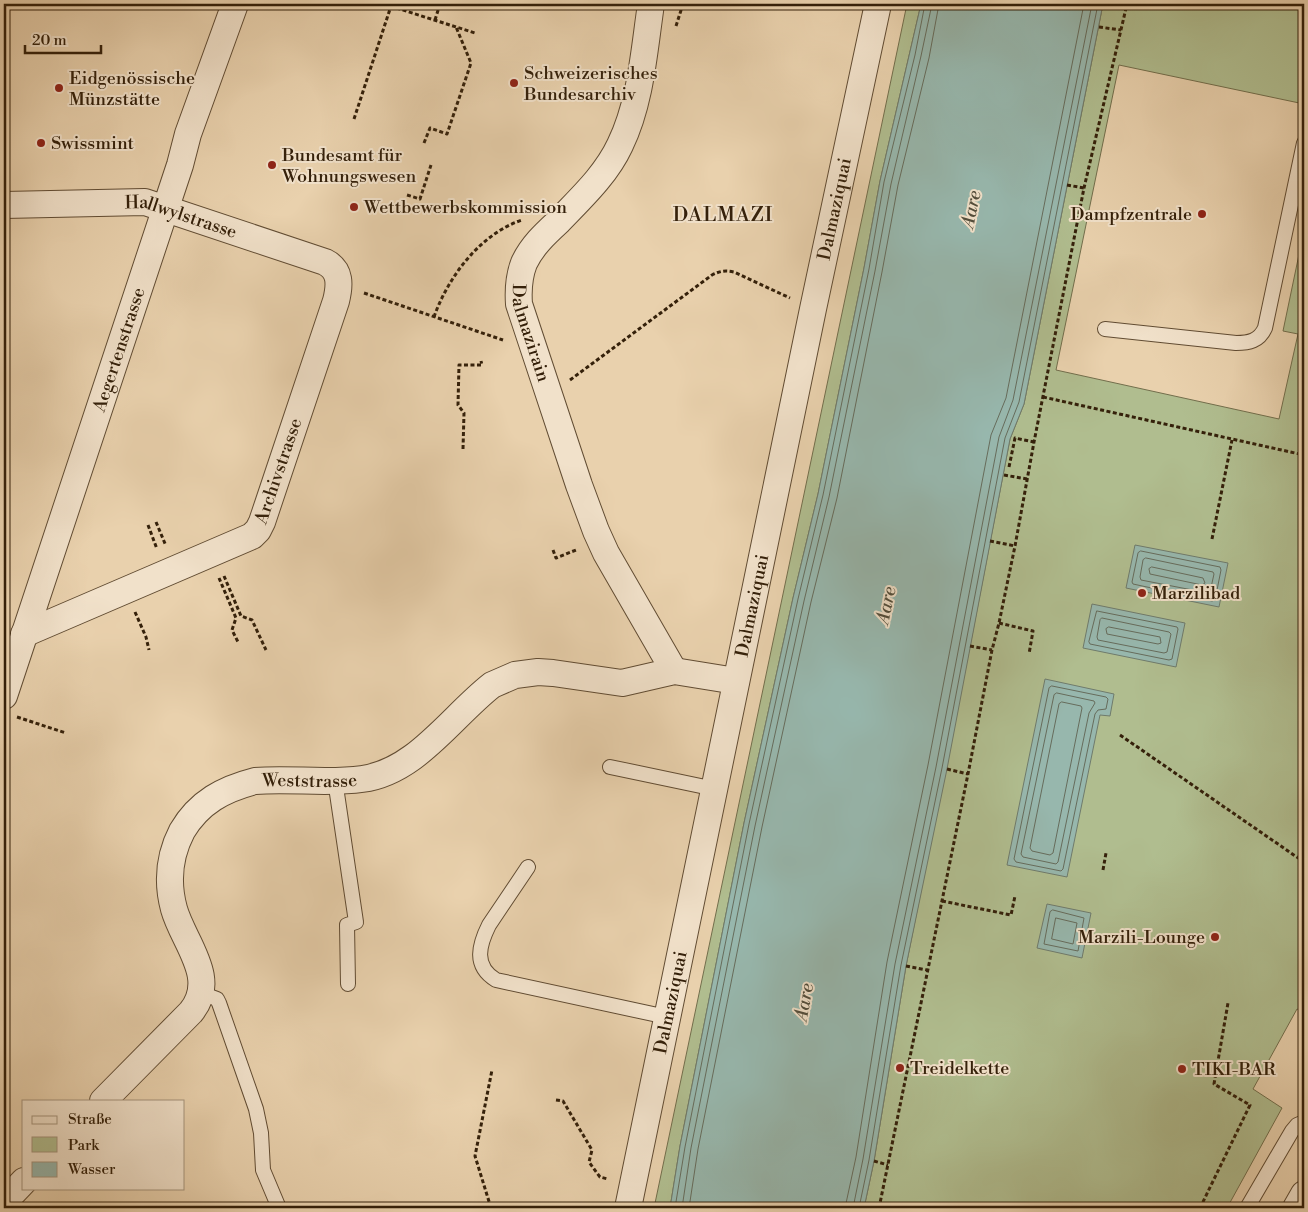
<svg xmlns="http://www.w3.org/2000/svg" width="1308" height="1212" font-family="'Libre Bodoni',serif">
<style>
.green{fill:#b0bd8f;stroke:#726e4c}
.water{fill:#97b7ad;stroke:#6f7b6c}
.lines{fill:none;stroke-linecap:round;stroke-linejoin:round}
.shore{stroke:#666c5c;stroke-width:1}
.service-casing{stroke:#614c33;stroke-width:16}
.minor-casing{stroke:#614c33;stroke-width:28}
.path{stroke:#34200a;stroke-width:3;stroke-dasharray:4 2.5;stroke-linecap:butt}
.service{stroke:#f1e1ca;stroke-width:14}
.minor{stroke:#f1e1ca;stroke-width:26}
.poi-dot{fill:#8f2418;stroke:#f1e1ca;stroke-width:2}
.labels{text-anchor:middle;stroke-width:4;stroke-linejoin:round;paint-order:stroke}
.poi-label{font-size:18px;fill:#34200a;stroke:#f1e1ca;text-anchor:start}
.street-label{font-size:18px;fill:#34200a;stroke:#f1e1ca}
.water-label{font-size:19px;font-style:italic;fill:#524d3b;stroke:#f1e1ca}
.quarter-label{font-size:20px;letter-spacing:1px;fill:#34200a;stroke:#f1e1ca}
</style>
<rect width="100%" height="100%" fill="#e9d1ad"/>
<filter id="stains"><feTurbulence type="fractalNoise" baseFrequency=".004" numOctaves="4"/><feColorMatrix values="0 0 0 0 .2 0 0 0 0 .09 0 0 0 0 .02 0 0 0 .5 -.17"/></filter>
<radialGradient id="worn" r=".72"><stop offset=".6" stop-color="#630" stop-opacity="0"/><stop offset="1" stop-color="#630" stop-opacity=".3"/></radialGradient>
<!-- green -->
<g class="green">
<path d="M 907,4 L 921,4 L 880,181 L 864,268 L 818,494 L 793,598 L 744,823 L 680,1146 L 670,1208 L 654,1208 Z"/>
<path d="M 1103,4 L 1304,4 L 1304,104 L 1119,65 L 1056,370 L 1279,419 L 1298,334 L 1283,331 L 1302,240 L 1304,236 L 1304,1012 L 1297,1009 L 1253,1089 L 1282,1108 L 1227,1208 L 864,1208 L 874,1161 L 906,966 L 970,646 L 1010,439 L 1024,404 Z"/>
</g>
<!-- water -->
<g class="water">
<path d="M 921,4 L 1103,4 L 1024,404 L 1010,439 L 947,769 L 906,966 L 874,1161 L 864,1208 L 670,1208 L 680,1146 L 744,823 L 793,598 L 818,494 L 864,268 L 880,181 Z"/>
<path d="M 1135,545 L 1228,563 L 1219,607 L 1126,588 Z"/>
<path d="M 1092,604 L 1185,623 L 1176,667 L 1083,648 Z"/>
<path d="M 1045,679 L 1114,694 L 1110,716 L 1100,715 L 1067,877 L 1007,865 Z"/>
<path d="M 1047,904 L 1091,913 L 1082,958 L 1037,948 Z"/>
</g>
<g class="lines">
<!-- shore -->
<g class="shore">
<path d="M 1141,551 L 1220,567 L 1221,570 L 1215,600 L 1212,601 L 1133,584 L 1132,582 L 1138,553 Z"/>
<path d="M 1146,558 L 1213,572 L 1214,574 L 1210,592 L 1208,593 L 1141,580 L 1140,577 L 1143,560 Z"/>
<path d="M 1152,567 L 1203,578 L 1205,583 L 1202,585 L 1150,574 L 1149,569 Z"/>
<path d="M 1097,611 L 1177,627 L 1178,629 L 1172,659 L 1169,660 L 1090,644 L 1089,642 Z"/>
<path d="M 1102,618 L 1169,632 L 1171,634 L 1167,652 L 1164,653 L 1098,640 L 1097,637 L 1100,620 Z"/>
<path d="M 1109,627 L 1160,637 L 1161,643 L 1158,644 L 1107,634 L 1106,629 Z"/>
<path d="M 1052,686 L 1106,697 L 1108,699 L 1106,709 L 1098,710 L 1095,714 L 1063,869 L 1061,871 L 1016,862 L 1014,859 L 1049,688 Z"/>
<path d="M 1057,693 L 1094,701 L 1095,703 L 1089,713 L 1058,862 L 1056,864 L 1023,857 L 1021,854 L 1054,695 Z"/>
<path d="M 1062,702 L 1081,706 L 1082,708 L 1053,853 L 1050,855 L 1032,851 L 1030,848 L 1059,704 Z"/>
<path d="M 1053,910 L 1084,918 L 1078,951 L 1044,944 L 1050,912 Z"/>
<path d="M 1056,918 L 1077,923 L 1073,944 L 1052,939 Z"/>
<path d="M 675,1208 L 685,1147 L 749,824 L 798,599 L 823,495 L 869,269 L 884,182 L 915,55 L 925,4"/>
<path d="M 682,1208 L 691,1148 L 755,826 L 804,601 L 829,497 L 875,271 L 891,184 L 921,56 L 932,4"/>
<path d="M 689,1208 L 698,1149 L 762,827 L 811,602 L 837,498 L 882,272 L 898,185 L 929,58 L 939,4"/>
<path d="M 845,1208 L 856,1157 L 887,962 L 928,765 L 991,435 L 1006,398 L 1084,4"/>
<path d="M 853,1208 L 863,1159 L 895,964 L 936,767 L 999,437 L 1013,400 L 1092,4"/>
<path d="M 859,1208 L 869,1160 L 901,965 L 942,768 L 1005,438 L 1019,402 L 1098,4"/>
</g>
<defs>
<g id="service">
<path d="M 1105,329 L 1236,343 C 1249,343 1259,341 1265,328 L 1304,143"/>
<path d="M 610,767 L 715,789"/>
<path d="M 335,780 L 356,922 L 347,925 L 348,984"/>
<path d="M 528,867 L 489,925 C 479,945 473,966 496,980 L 667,1017"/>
<path d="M 201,993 L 217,999 L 219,1003 L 256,1109 L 261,1133 L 263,1170 L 279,1208"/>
<path d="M 1247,1208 L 1292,1131 L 1297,1125 L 1304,1122"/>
</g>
<g id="minor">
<path id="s1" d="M 651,4 C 644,51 641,102 620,145 C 606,175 581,198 558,222 C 545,234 532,246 524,263 C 519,276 518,290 519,304 L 579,485 L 596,531 L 606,553 L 674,671"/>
<path id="s2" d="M 4,205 L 145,202 L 325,262 C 341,270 340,285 336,301 L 262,522 L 258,530 L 252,536 L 24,634"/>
<path id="s3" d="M 4,696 L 180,165 L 188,134 L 235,4"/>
<path id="s4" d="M 103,1101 L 191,1012 C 219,978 183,942 174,909 C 167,883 169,856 182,831 C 199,802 224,789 255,781 C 290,778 327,784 362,779 C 416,772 451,717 492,685 L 515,675 L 538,672 L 553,673 L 622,683 L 674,671 L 736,681"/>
<path d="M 4,1202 L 24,1181"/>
<path id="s5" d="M 628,1208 L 813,309 L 878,4"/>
<path d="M 1296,1208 L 1304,1194"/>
</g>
</defs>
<!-- service casing -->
<use href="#service" class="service-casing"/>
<!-- minor casing -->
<use href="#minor" class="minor-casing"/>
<!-- path -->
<g class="path">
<path d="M 384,4 L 475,33"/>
<path d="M 435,20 L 440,4"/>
<path d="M 676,26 L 683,4 L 724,8 L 725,4"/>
<path d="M 1099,27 L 1121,30"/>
<path d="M 354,119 L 391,6"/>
<path d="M 424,143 L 430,128 L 447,134 L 471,63 L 456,27"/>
<path d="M 1067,185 L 1084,188"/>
<path d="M 407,195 L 420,199 L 431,165"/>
<path d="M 364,293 L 503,340"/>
<path d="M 434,317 C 448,277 480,234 522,220"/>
<path d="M 570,380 L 712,275 C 720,271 725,270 734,272 L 790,298"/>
<path d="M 1043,397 L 1304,455"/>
<path d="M 463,449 L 464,413 L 458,405 L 459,365 L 482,365 L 481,361"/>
<path d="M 1009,467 L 1015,438 L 1034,442"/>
<path d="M 1004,475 L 1027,479"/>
<path d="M 156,522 L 166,546"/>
<path d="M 148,525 L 157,549"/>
<path d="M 1212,539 L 1232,440"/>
<path d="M 990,541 L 1015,546"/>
<path d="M 553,550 L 556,558 L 576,550"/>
<path d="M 224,576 L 241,616 L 252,620 L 266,650"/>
<path d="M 219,578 L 236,618 L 232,630 L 238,642"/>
<path d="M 135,612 L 146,637 L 149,650"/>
<path d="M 999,623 L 1033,631 L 1029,654"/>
<path d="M 970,646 L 992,650"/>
<path d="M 17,717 L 66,733"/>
<path d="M 1120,735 L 1304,862"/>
<path d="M 947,769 L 968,774"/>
<path d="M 1103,870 L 1106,853"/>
<path d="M 942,901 L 1011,915 L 1015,896"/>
<path d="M 906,966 L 927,970"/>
<path d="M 556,1100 L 563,1101 L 592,1150 L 589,1162 L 600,1177 L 608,1179"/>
<path d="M 874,1161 L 888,1165"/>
<path d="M 491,1208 L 475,1156 L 492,1070"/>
<path d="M 879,1208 L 968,774 L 992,650 L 999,623 L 1015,546 L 1034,442 L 1084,188 L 1127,4"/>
<path d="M 1200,1208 L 1250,1105 L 1214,1084 L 1228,1003"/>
</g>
<!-- service -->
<use href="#service" class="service"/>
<!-- minor -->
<use href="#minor" class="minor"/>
</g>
<!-- markers -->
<g class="poi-dot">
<circle cx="514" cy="83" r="5"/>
<circle cx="59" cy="88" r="5"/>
<circle cx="41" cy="143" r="5"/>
<circle cx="272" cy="165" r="5"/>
<circle cx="354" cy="207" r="5"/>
<circle cx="1202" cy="214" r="5"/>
<circle cx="1142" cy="593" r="5"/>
<circle cx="1215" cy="937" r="5"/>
<circle cx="900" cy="1068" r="5"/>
<circle cx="1182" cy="1069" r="5"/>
</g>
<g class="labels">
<!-- poi labels -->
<g class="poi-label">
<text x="524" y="79">Schweizerisches<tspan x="524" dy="21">Bundesarchiv</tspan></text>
<text x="69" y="84">Eidgenössische<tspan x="69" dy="21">Münzstätte</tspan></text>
<text x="51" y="149">Swissmint</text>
<text x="282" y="161">Bundesamt für<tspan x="282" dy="21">Wohnungswesen</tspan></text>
<text x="364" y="213">Wettbewerbskommission</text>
<text x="1192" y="220" text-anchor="end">Dampfzentrale</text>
<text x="1152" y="599">Marzilibad</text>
<text x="1205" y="943" text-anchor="end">Marzili-Lounge</text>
<text x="910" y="1074">Treidelkette</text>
<text x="1192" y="1075">TIKI-BAR</text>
</g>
<!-- street labels -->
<g class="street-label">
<text dy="6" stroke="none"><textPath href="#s5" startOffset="1020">Dalmaziquai</textPath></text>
<text dy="6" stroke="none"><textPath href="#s2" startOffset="179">Hallwylstrasse</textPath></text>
<text dy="6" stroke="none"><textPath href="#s1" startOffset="370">Dalmazirain</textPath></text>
<text dy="6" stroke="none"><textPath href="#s3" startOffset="365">Aegertenstrasse</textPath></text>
<text transform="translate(278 471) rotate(-71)" y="6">Archivstrasse</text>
<text dy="6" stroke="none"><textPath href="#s5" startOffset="615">Dalmaziquai</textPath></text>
<text dy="6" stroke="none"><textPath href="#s4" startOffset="462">Weststrasse</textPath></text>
<text dy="6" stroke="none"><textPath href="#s5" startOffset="210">Dalmaziquai</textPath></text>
</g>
<!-- water labels -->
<g class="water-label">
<text transform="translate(970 209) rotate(-78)" y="7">Aare</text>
<text transform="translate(885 605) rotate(-78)" y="7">Aare</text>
<text transform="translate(803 1002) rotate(-80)" y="7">Aare</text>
</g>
<!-- quarter labels -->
<g class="quarter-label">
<text x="723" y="221">DALMAZI</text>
</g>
</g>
<!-- margin -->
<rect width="1308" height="1212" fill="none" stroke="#e9d1ad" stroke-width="20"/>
<rect x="5" y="5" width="1298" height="1202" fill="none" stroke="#34200a" stroke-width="2.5"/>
<rect x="10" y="10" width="1288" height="1192" fill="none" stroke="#34200a"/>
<!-- legend -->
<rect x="22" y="1100" width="162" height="90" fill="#f1e1ca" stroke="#a5947d"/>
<rect x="32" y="1116" width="25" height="8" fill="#f1e1ca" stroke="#a5947d"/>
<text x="68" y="1124" font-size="15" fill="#34200a">Straße</text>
<rect x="32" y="1137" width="25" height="15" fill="#b0bd8f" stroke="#a5947d"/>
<text x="68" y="1150" font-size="15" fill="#34200a">Park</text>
<rect x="32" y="1162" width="25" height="15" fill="#97b7ad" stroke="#a5947d"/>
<text x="68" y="1174" font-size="15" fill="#34200a">Wasser</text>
<!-- scale -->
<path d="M25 45v8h76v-8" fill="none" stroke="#34200a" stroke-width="2.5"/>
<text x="32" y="45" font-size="15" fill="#34200a" stroke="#f1e1ca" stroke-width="4" paint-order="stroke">20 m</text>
<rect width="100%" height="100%" filter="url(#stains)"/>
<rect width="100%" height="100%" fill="url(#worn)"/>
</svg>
